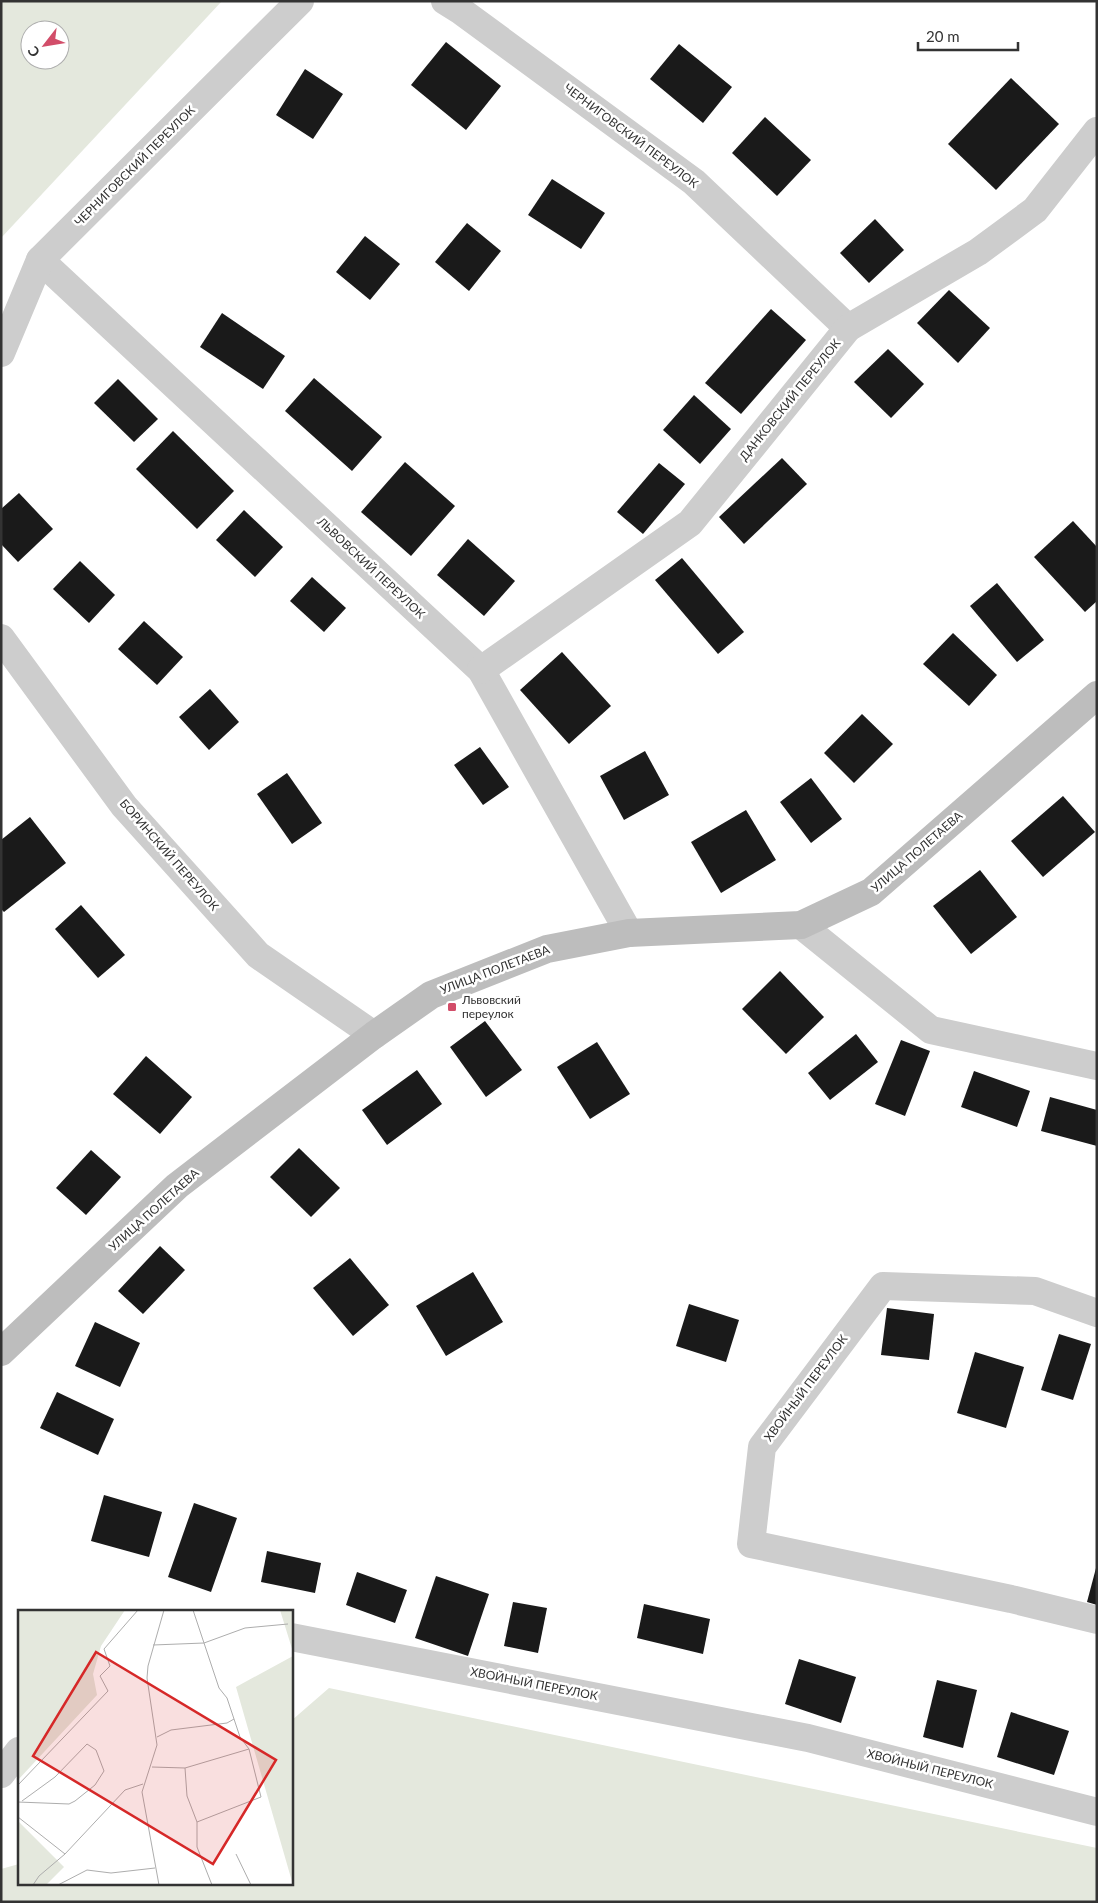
<svg xmlns="http://www.w3.org/2000/svg" width="1098" height="1903" font-family="Lato,sans-serif">
<style>
.green{fill:#e4e8dd;fill-rule:evenodd}
.building{fill:#1a1a1a}
.lines{fill:none;stroke-linecap:round;stroke-linejoin:round}
.street{stroke:#cdcdcd;stroke-width:28}
.secondary{stroke:#bdbdbd;stroke-width:28}
.poi-dot{fill:#d24d69;stroke:#fff;stroke-width:2}
.labels{text-anchor:middle;stroke-width:5;stroke-linejoin:round;paint-order:stroke}
.street-label{font-size:12px;fill:#333;stroke:#fff}
.poi-label{font-size:12px;fill:#333;stroke:#fff;text-anchor:start}
.inset-road{fill:none;stroke:#adadad;stroke-width:1}
.view{fill:#d62828;fill-opacity:0.15;stroke:#d62828;stroke-width:2.5}
.inset-edge{fill:none;stroke:#333;stroke-width:2.5}
</style>
<rect width="100%" height="100%" fill="#fff"/>
<!-- green -->
<g class="green">
<path d="M 1,1 L 222,1 L 1,238 ZM 30,30 L 60,30 L 60,60 L 30,60 Z"/>
<path d="M 329,1688 L 1097,1848 L 1097,1902 L 1,1902 L 1,1869 L 19,1864 L 19,1884 L 291,1884 L 291,1721 Z"/>
</g>
<!-- building -->
<g class="building">
<path d="M 446,42 L 501,86 L 466,130 L 411,85 Z"/>
<path d="M 679,44 L 732,87 L 703,123 L 650,79 Z"/>
<path d="M 305,69 L 343,94 L 313,139 L 276,115 Z"/>
<path d="M 1011,78 L 1059,124 L 996,190 L 948,144 Z"/>
<path d="M 765,117 L 811,160 L 777,196 L 732,153 Z"/>
<path d="M 552,179 L 605,213 L 581,249 L 528,215 Z"/>
<path d="M 875,219 L 904,250 L 869,283 L 840,253 Z"/>
<path d="M 467,223 L 501,251 L 469,291 L 435,262 Z"/>
<path d="M 365,236 L 400,264 L 370,300 L 336,272 Z"/>
<path d="M 949,290 L 990,328 L 958,363 L 917,323 Z"/>
<path d="M 771,309 L 806,340 L 741,414 L 705,383 Z"/>
<path d="M 222,313 L 285,356 L 263,389 L 200,347 Z"/>
<path d="M 888,349 L 924,384 L 891,418 L 854,382 Z"/>
<path d="M 314,378 L 382,437 L 352,471 L 285,411 Z"/>
<path d="M 118,379 L 158,419 L 134,442 L 94,403 Z"/>
<path d="M 694,395 L 731,429 L 700,464 L 663,430 Z"/>
<path d="M 173,431 L 234,491 L 197,529 L 136,469 Z"/>
<path d="M 782,458 L 807,484 L 744,544 L 719,517 Z"/>
<path d="M 405,462 L 455,506 L 411,556 L 361,512 Z"/>
<path d="M 659,463 L 685,484 L 643,534 L 617,512 Z"/>
<path d="M 19,493 L 53,529 L 18,562 L 1,544 L 1,509 Z"/>
<path d="M 244,510 L 283,547 L 255,577 L 216,540 Z"/>
<path d="M 1073,521 L 1097,547 L 1097,601 L 1085,612 L 1034,557 Z"/>
<path d="M 468,539 L 515,581 L 484,616 L 437,575 Z"/>
<path d="M 682,558 L 744,632 L 718,654 L 655,580 Z"/>
<path d="M 80,561 L 115,595 L 89,623 L 53,589 Z"/>
<path d="M 312,577 L 346,608 L 324,632 L 290,601 Z"/>
<path d="M 997,583 L 1044,640 L 1017,662 L 970,606 Z"/>
<path d="M 144,621 L 183,657 L 157,685 L 118,649 Z"/>
<path d="M 953,633 L 997,675 L 969,706 L 923,664 Z"/>
<path d="M 562,652 L 611,706 L 569,744 L 520,690 Z"/>
<path d="M 210,689 L 239,722 L 209,750 L 179,717 Z"/>
<path d="M 862,714 L 893,744 L 854,783 L 824,753 Z"/>
<path d="M 480,747 L 509,787 L 483,805 L 454,765 Z"/>
<path d="M 645,751 L 669,795 L 624,820 L 600,776 Z"/>
<path d="M 287,773 L 322,823 L 292,844 L 257,794 Z"/>
<path d="M 811,778 L 842,819 L 811,843 L 780,802 Z"/>
<path d="M 1063,796 L 1095,832 L 1043,877 L 1011,841 Z"/>
<path d="M 746,810 L 776,860 L 721,893 L 691,842 Z"/>
<path d="M 30,817 L 66,863 L 4,912 L 1,909 L 1,840 Z"/>
<path d="M 980,870 L 1017,917 L 971,954 L 933,906 Z"/>
<path d="M 81,905 L 125,955 L 98,978 L 55,929 Z"/>
<path d="M 780,971 L 824,1017 L 786,1054 L 742,1009 Z"/>
<path d="M 485,1021 L 522,1070 L 486,1097 L 450,1047 Z"/>
<path d="M 856,1034 L 878,1062 L 830,1100 L 808,1073 Z"/>
<path d="M 901,1040 L 930,1051 L 905,1116 L 875,1104 Z"/>
<path d="M 597,1042 L 630,1094 L 590,1119 L 557,1067 Z"/>
<path d="M 146,1056 L 192,1097 L 160,1134 L 113,1094 Z"/>
<path d="M 417,1070 L 442,1104 L 387,1145 L 362,1110 Z"/>
<path d="M 974,1071 L 1030,1091 L 1017,1127 L 961,1107 Z"/>
<path d="M 1050,1097 L 1097,1110 L 1097,1146 L 1041,1131 Z"/>
<path d="M 299,1148 L 340,1188 L 311,1217 L 270,1177 Z"/>
<path d="M 91,1150 L 121,1177 L 86,1215 L 56,1188 Z"/>
<path d="M 160,1246 L 185,1270 L 143,1314 L 118,1291 Z"/>
<path d="M 350,1258 L 389,1305 L 353,1336 L 313,1288 Z"/>
<path d="M 473,1272 L 503,1322 L 446,1356 L 416,1306 Z"/>
<path d="M 689,1304 L 739,1320 L 726,1362 L 676,1346 Z"/>
<path d="M 887,1308 L 934,1314 L 929,1360 L 881,1355 Z"/>
<path d="M 95,1322 L 140,1343 L 120,1387 L 75,1366 Z"/>
<path d="M 1059,1334 L 1091,1344 L 1073,1400 L 1041,1390 Z"/>
<path d="M 975,1352 L 1024,1367 L 1006,1428 L 957,1413 Z"/>
<path d="M 57,1392 L 114,1419 L 98,1455 L 40,1428 Z"/>
<path d="M 104,1495 L 162,1512 L 149,1557 L 91,1541 Z"/>
<path d="M 194,1503 L 237,1518 L 211,1592 L 168,1577 Z"/>
<path d="M 267,1551 L 321,1563 L 315,1593 L 261,1582 Z"/>
<path d="M 1096,1568 L 1097,1568 L 1097,1605 L 1087,1602 Z"/>
<path d="M 357,1572 L 407,1590 L 395,1623 L 346,1605 Z"/>
<path d="M 436,1576 L 489,1594 L 468,1656 L 415,1638 Z"/>
<path d="M 513,1602 L 547,1608 L 538,1653 L 504,1646 Z"/>
<path d="M 644,1604 L 710,1619 L 703,1654 L 637,1638 Z"/>
<path d="M 799,1659 L 856,1677 L 841,1723 L 785,1704 Z"/>
<path d="M 937,1680 L 977,1690 L 963,1748 L 923,1737 Z"/>
<path d="M 1011,1712 L 1069,1731 L 1054,1775 L 997,1757 Z"/>
</g>
<g class="lines">
<!-- street -->
<g class="street">
<path d="M 445,1 L 461,11 L 694,182 L 848,328"/>
<path d="M 40,260 L 481,670 L 629,933"/>
<path d="M 1,353 L 40,260 L 300,1"/>
<path d="M 1,638 L 124,806 L 258,955 L 374,1035"/>
<path d="M 481,670 L 690,523 L 848,328 L 978,252 L 1035,210 L 1097,131"/>
<path d="M 801,925 L 931,1030 L 1097,1066"/>
<path d="M 1097,1313 L 1035,1291 L 883,1286 L 762,1447 L 751,1544 L 1011,1599 L 1097,1620"/>
<path d="M 291,1637 L 808,1738 L 1097,1812"/>
<path d="M 1,1774 L 19,1751"/>
</g>
<!-- secondary -->
<path class="secondary" d="M 1,1352 L 177,1186 L 374,1035 L 431,995 L 547,949 L 629,933 L 801,925 L 871,892 L 1097,695"/>
</g>
<!-- markers -->
<rect class="poi-dot" x="447" y="1002" width="10" height="10" rx="2.5"/>
<g class="labels">
<!-- street labels -->
<g class="street-label">
<text transform="translate(631 136) rotate(37)" y="4">ЧЕРНИГОВСКИЙ ПЕРЕУЛОК</text>
<text transform="translate(135 166) rotate(-45)" y="4">ЧЕРНИГОВСКИЙ ПЕРЕУЛОК</text>
<text transform="translate(790 400) rotate(-51)" y="4">ДАНКОВСКИЙ ПЕРЕУЛОК</text>
<text transform="translate(371 568) rotate(43)" y="4">ЛЬВОВСКИЙ ПЕРЕУЛОК</text>
<text transform="translate(917 852) rotate(-41)" y="4">УЛИЦА ПОЛЕТАЕВА</text>
<text transform="translate(169 855) rotate(49)" y="4">БОРИНСКИЙ ПЕРЕУЛОК</text>
<text transform="translate(495 970) rotate(-21)" y="4">УЛИЦА ПОЛЕТАЕВА</text>
<text transform="translate(154 1210) rotate(-42)" y="4">УЛИЦА ПОЛЕТАЕВА</text>
<text transform="translate(806 1388) rotate(-53)" y="4">ХВОЙНЫЙ ПЕРЕУЛОК</text>
<text transform="translate(534 1684) rotate(11)" y="4">ХВОЙНЫЙ ПЕРЕУЛОК</text>
<text transform="translate(930 1769) rotate(14)" y="4">ХВОЙНЫЙ ПЕРЕУЛОК</text>
</g>
<!-- poi labels -->
<g class="poi-label">
<text x="462" y="1004">Львовский<tspan x="462" dy="14">переулок</tspan></text>
</g>
</g>
<!-- overview -->
<g transform="translate(18 1610)">
<rect width="275" height="275" fill="#fff"/>
<path d="M 0,0 L 107,0 L 83,36 L 75,64 L 79,85 L 0,170 ZM 262,0 L 275,0 L 275,42 ZM 275,46 L 275,275 L 218,77 ZM 0,211 L 46,257 L 28,275 L 0,275 Z" fill="#e4e8dd"/>
<path class="inset-road" d="M 175,0 L 201,78 L 209,88 L 222,127 L 231,139 L 243,187 L 179,212M 135,35 L 186,33 L 227,18 L 270,14M 139,127 L 153,120 L 209,113 L 216,109M 134,157 L 167,158 L 231,139M 167,158 L 169,186 L 179,212 L 179,237 L 194,275M 0,175 L 90,81 L 82,66 L 92,56 L 86,39 L 120,0M 0,192 L 51,194 L 57,191 L 77,175 L 86,161 L 78,140 L 69,134 L 37,167 L 4,191M 0,207 L 47,244 L 107,180 L 125,174M 218,244 L 233,275M 15,275 L 21,266 L 47,244M 40,275 L 69,260 L 93,263 L 137,258M 141,275 L 124,182 L 139,135 L 129,68 L 130,56 L 146,0"/>
<path class="view" d="M 78,42 L 258,150 L 195,254 L 15,146 Z"/>
<rect width="275" height="275" class="inset-edge"/>
</g>
<!-- border -->
<rect width="1098" height="1903" fill="none" stroke="#333333" stroke-width="5"/>
<!-- north arrow -->
<g transform="translate(45 45) rotate(239)"><circle r="24" fill="#ffffff" stroke="#adadad"/>
<path d="M0-4L9 19L0 12L-9 19Z" fill="#d24d69"/>
<text y="-8" font-size="14" font-weight="bold" text-anchor="middle" fill="#333333">С</text>
</g>
<!-- scale -->
<path d="M918 42v8h100v-8" fill="none" stroke="#333333" stroke-width="2.5"/>
<text x="926" y="42" font-size="15" fill="#333333" stroke="#ffffff" stroke-width="4" paint-order="stroke">20 m</text>
</svg>
